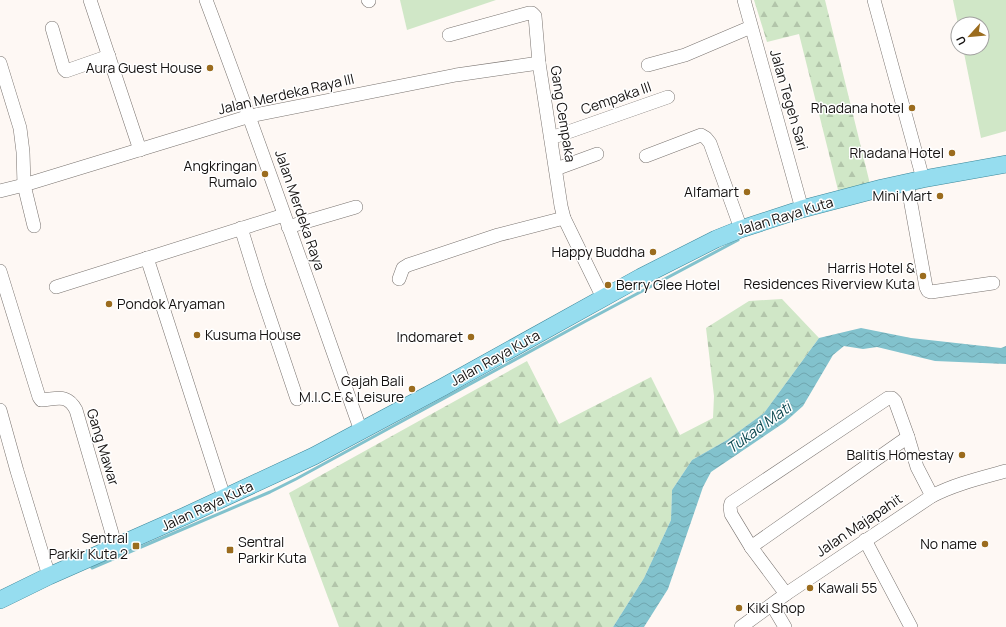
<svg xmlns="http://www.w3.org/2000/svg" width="1006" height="627" font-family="Manrope,sans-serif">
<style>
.green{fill:#d0e7c7}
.forest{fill:url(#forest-firs)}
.water{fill:url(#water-waves)}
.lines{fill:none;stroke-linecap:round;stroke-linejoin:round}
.stream{stroke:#82c2cd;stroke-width:3}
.minor-casing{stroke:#79736f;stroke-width:14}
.major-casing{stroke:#3b879a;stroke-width:18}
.minor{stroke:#fff;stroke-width:13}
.major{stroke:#96ddef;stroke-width:17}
.poi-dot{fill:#9b6c1e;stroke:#fff;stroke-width:1.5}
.labels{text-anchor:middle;stroke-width:3;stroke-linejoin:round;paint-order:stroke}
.poi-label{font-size:14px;fill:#141110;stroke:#fff;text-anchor:end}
.street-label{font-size:14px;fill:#141110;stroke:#fff}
.water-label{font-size:15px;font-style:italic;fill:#0d4850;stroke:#fff}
</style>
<defs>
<pattern id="forest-firs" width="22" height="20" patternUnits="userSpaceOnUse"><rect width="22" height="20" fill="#d0e7c7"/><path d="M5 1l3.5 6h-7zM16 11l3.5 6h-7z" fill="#b2c5aa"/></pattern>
<pattern id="water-waves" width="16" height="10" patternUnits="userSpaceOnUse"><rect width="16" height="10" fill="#82c2cd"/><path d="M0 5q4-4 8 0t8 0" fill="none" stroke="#6fa6af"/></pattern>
</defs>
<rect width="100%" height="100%" fill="#fef8f4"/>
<!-- green -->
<g class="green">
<path d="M 400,0 L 496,0 L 407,30 Z"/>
<path d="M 953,0 L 1006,0 L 1006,131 L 981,138 L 963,48 L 982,48 L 982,24 L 958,24 Z"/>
</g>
<!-- forest -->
<g class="forest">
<path d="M 754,0 L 825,0 L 870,184 L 838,190 L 799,34 L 767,42 Z"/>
<path d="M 782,299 L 819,338 L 764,413 L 727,440 L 692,460 L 672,490 L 671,520 L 644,578 L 613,627 L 339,627 L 289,493 L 527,361 L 559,424 L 651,377 L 680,435 L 713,418 L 714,396 L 706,328 L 749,301 Z"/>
</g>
<!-- water -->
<path class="water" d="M 861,328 L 911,338 L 1001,348 L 1006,346 L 1006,364 L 935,361 L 877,347 L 863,349 L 844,346 L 833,355 L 803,406 L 785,422 L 711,472 L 703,487 L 668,589 L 644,627 L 613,627 L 644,578 L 671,520 L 672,490 L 692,460 L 727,440 L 764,413 L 819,338 Z"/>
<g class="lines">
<!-- stream -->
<path class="stream" d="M 92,568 L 270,492 L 296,479 L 584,322 L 738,240"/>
<defs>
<g id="minor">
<path d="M 90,0 L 140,150"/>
<path d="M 206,0 C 260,143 310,287 361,431"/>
<path d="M 368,0 L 369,1"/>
<path d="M 744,0 L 802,209"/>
<path d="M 874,0 L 923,179"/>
<path d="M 52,28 L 64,69 L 66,71 L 109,56"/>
<path d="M 449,35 L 529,13 L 532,13 L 535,16 L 539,63 L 561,206 L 564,218 L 603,298"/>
<path d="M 0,63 L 20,128 L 23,152 L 24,185 L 34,226"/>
<path d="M 648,65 L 685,55 L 751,27"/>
<path d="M 551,138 L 668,97"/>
<path d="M 646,156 L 701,135 L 706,138 L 710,143 L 741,229"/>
<path d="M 556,169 L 597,154"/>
<path d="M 907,182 L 926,287 L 928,291 L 931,292 L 993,283"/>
<path d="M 0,191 L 24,185 L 250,116 L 456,75 L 539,63"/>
<path d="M 288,227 L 356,207"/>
<path d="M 241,228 L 259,286 L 297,399"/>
<path d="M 147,258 L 224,497"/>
<path d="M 0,271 L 39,397 L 41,400 C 57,399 67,393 76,410 L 116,547"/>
<path d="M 399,279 L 403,268 L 408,265 L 498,235 L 564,218"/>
<path d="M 56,287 L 284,215"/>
<path d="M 0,410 L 17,471 L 49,576"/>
<path d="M 865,540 L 911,627"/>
<path d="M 751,547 L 908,437"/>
<path d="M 786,594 L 751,547 L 731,514 L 730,507 L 731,503 L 888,398 L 892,398 L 895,401 L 908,437 L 917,467 L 932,496"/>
<path d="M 772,605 L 785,627"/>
<path d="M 741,627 L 786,594 L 932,496 C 955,484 981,478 1006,471"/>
</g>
<path id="major" d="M 0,600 L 49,576 L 185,516 L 314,456 L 443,387 L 641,277 L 716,239 L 741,229 L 802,209 L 882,188 L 923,179 L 1006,164"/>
</defs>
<!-- minor casing -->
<use href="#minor" class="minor-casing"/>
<!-- major casing -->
<use href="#major" class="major-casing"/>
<!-- minor -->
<use href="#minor" class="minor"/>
<!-- major -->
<use href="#major" class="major"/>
</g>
<!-- markers -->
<g class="poi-dot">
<circle cx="210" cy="68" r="4"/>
<circle cx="912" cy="108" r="4"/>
<circle cx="952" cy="153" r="4"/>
<circle cx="265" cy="174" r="4"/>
<circle cx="747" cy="192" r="4"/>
<circle cx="940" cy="196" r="4"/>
<circle cx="653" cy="252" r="4"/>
<circle cx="923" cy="276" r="4"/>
<circle cx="608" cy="285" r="4"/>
<circle cx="109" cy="304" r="4"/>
<circle cx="197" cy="335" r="4"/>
<circle cx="471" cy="337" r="4"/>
<circle cx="412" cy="389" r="4"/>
<circle cx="962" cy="455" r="4"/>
<circle cx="985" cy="544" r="4"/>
<rect x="132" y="542" width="8" height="8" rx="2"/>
<rect x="226" y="546" width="8" height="8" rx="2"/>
<circle cx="810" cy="588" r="4"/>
<circle cx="739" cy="608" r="4"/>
</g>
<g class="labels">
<!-- poi labels -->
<g class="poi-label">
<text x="202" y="73">Aura Guest House</text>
<text x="904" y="113">Rhadana hotel</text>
<text x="944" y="158">Rhadana Hotel</text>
<text x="257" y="171">Angkringan<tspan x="257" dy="16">Rumalo</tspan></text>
<text x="739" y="197">Alfamart</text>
<text x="932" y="201">Mini Mart</text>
<text x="645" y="257">Happy Buddha</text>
<text x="915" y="273">Harris Hotel &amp;<tspan x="915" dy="16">Residences Riverview Kuta</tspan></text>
<text x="616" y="290" text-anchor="start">Berry Glee Hotel</text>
<text x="117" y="309" text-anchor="start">Pondok Aryaman</text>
<text x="205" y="340" text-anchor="start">Kusuma House</text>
<text x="463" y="342">Indomaret</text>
<text x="404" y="386">Gajah Bali<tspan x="404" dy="16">M.I.C.E &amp; Leisure</tspan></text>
<text x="954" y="460">Balitis Homestay</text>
<text x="128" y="543">Sentral<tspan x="128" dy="16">Parkir Kuta 2</tspan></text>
<text x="238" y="547" text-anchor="start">Sentral<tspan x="238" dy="16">Parkir Kuta</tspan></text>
<text x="977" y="549">No name</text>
<text x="818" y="593" text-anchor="start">Kawali 55</text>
<text x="747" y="613" text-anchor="start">Kiki Shop</text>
</g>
<!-- street labels -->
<g class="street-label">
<text transform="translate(286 94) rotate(-13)" y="5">Jalan Merdeka Raya III</text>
<text transform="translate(616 98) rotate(-19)" y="5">Cempaka III</text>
<text transform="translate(789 100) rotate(74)" y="5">Jalan Tegeh Sari</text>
<text transform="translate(563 114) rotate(81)" y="5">Gang Cempaka</text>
<text transform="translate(300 210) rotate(71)" y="5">Jalan Merdeka Raya</text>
<text transform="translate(785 216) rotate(-17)" y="5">Jalan Raya Kuta</text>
<text transform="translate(495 358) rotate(-29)" y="5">Jalan Raya Kuta</text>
<text transform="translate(103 447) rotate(73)" y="5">Gang Mawar</text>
<text transform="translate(207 506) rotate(-25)" y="5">Jalan Raya Kuta</text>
<text transform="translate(859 525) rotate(-34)" y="5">Jalan Majapahit</text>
</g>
<!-- water labels -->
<g class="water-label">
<text transform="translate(759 428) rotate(-36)" y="5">Tukad Mati</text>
</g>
</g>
<!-- north arrow -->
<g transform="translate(970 36) rotate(243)"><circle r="19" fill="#ffffff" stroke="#a1a09f"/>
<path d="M0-3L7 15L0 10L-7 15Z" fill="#9b6c1e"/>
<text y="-6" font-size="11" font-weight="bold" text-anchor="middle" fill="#141110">U</text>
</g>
</svg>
